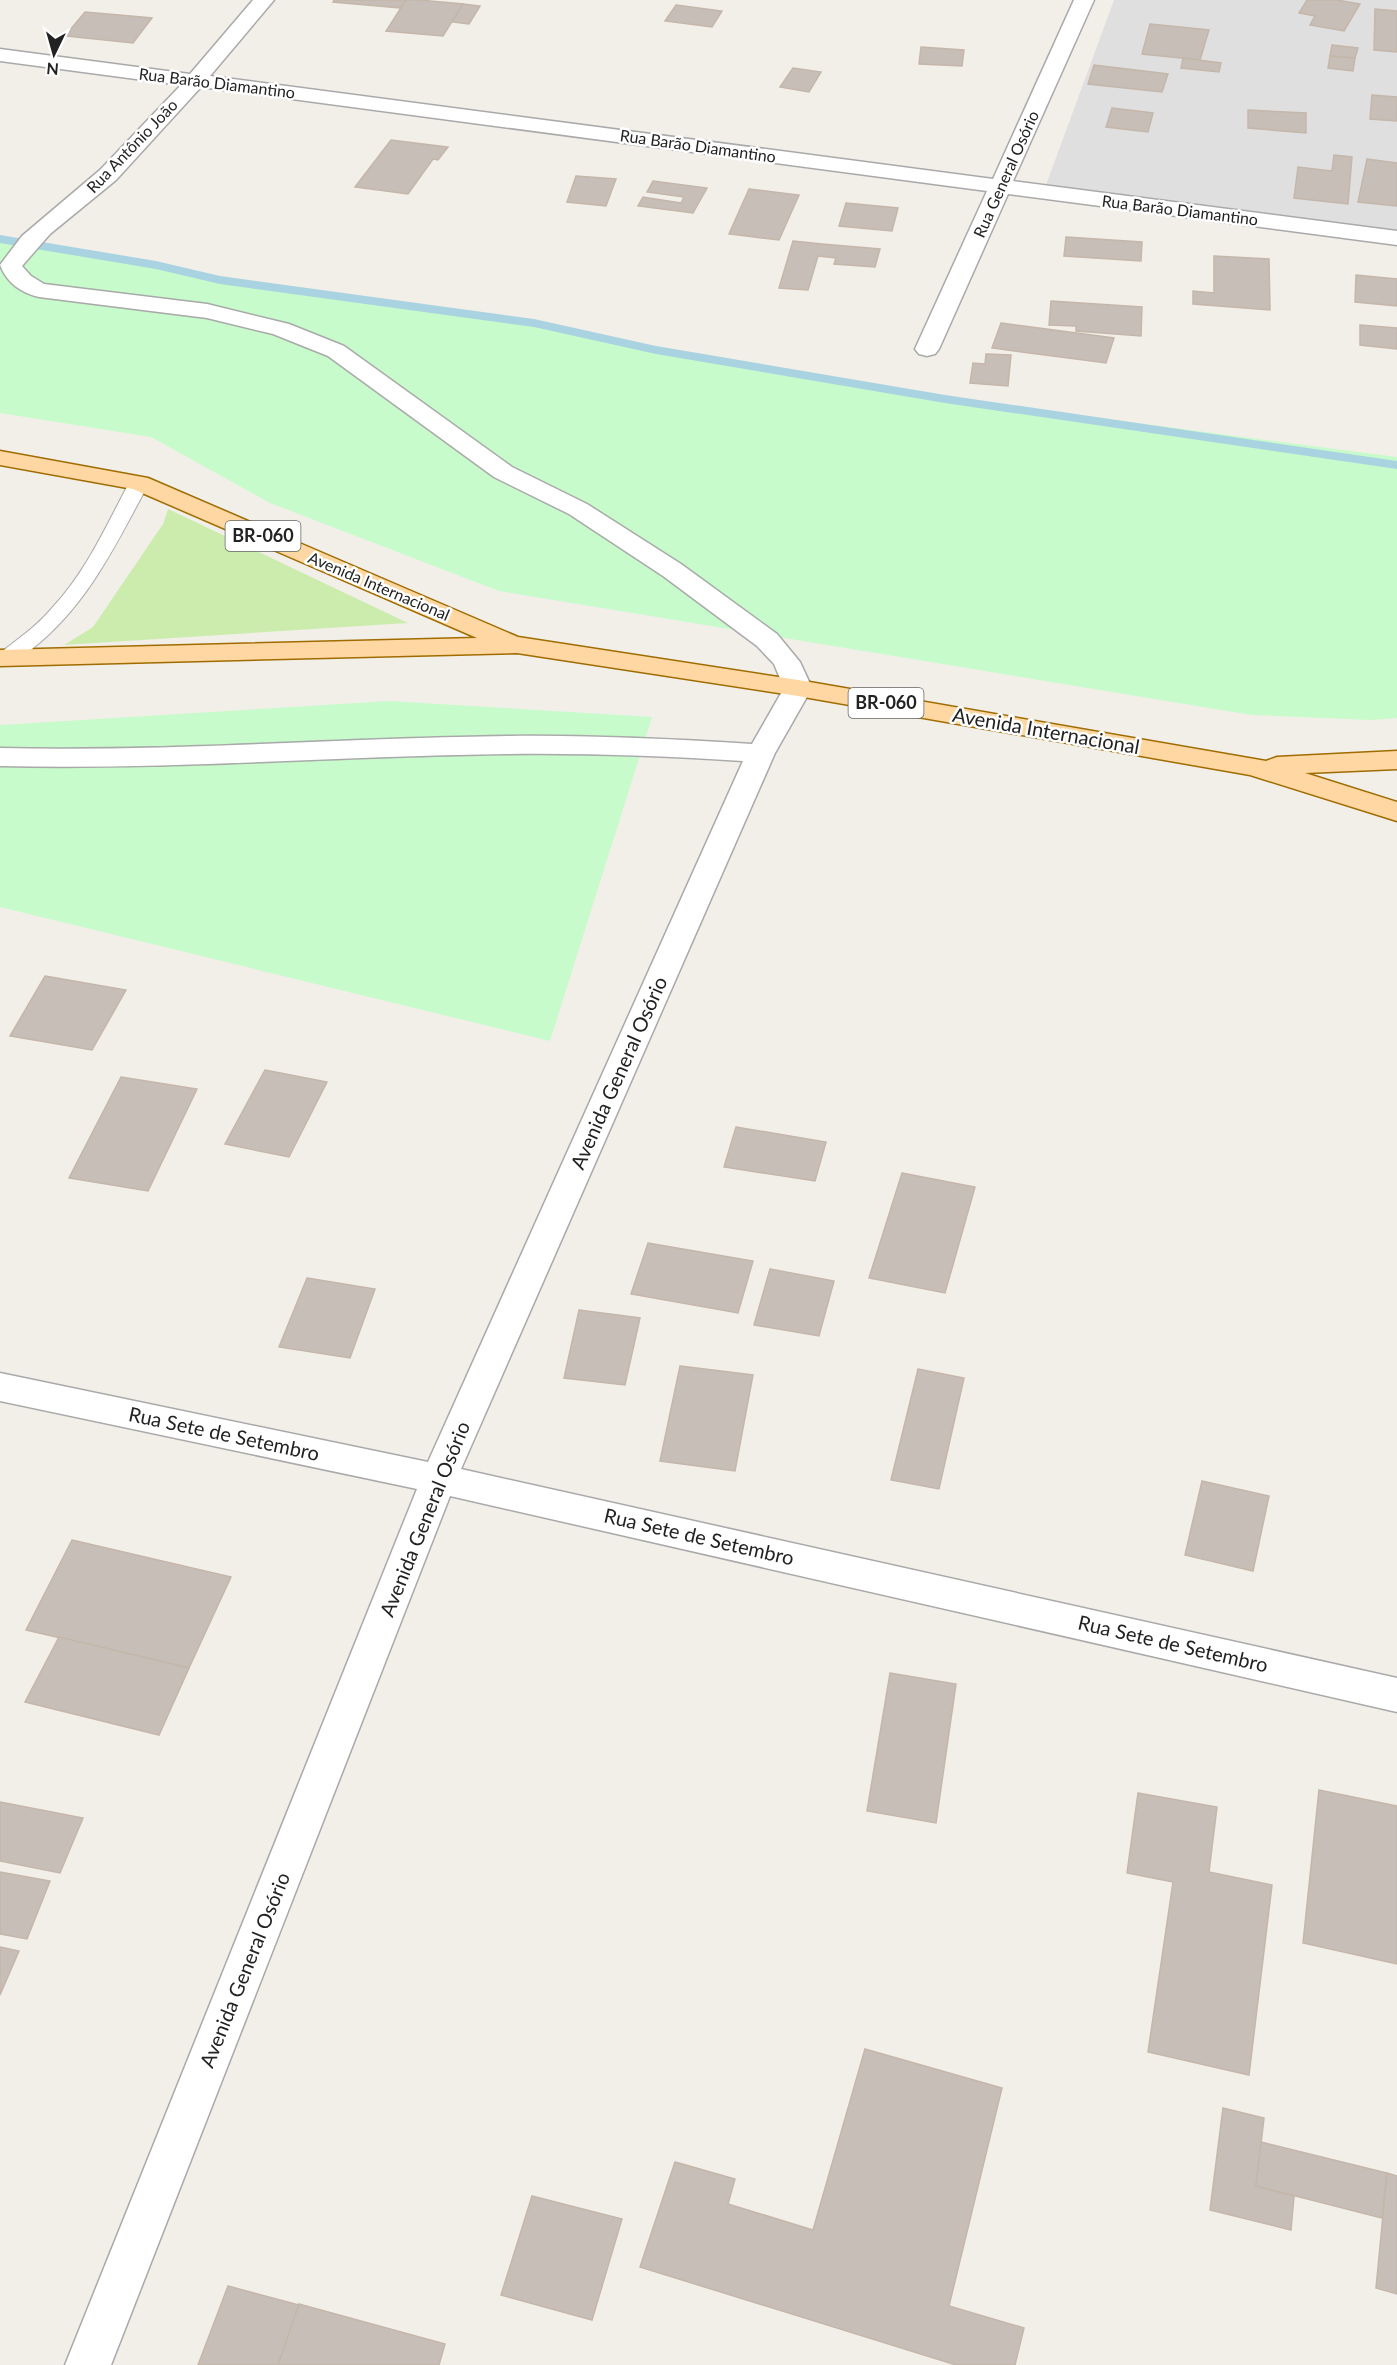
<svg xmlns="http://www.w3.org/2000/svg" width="1397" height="2365" font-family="Lato,sans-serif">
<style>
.residential{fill:#e0dfdf}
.grass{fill:#ccecae}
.park{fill:#c7fbcb}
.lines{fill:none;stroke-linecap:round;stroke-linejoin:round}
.stream{fill:#a9d3e0;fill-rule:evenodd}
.building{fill:#c7bfb7;stroke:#c5b6aa;stroke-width:1.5}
.lane-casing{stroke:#a9a9a9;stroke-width:2}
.street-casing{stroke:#a9a9a9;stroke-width:3}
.primary-casing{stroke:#a06c00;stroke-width:3}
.lane{fill:#fff;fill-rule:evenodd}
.street{fill:#fff;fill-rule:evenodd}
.primary{fill:#fed7a2;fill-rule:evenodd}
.labels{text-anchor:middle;stroke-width:5;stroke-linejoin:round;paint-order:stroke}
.far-street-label{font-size:16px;fill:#222;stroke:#fff}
.shield{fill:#fff;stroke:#646464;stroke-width:1.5}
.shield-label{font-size:18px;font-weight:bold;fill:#222}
.street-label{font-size:20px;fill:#222;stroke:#fff}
</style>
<rect width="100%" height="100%" fill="#f2efe9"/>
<!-- residential -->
<path class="residential" d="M 1114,0 L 1397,0 L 1397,231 L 1046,185 Z"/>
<!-- grass -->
<path class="grass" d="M 168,509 L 408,623 L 64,645 L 93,627 L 163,524 Z"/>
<!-- park -->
<g class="park">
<path d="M 0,239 L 156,265 L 220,280 L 534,323 L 656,350 L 945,398 L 1397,457 L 1397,718 L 1371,720 L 1252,715 L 499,591 L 270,503 L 151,437 L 0,413 Z"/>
<path d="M 389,701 L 652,717 L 550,1041 L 0,907 L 0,725 Z"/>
</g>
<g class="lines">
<!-- stream -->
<path class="stream" d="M 0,235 L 156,261 L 220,276 L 534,319 L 656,346 L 945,395 L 1397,461 L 1397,469 L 945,403 L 656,354 L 534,327 L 220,284 L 156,269 L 0,243 Z"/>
</g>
<!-- building -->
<g class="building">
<path d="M 334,0 L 406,0 L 400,8 L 333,2 Z"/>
<path d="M 406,0 L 419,0 L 463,4 L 443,36 L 386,31 Z"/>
<path d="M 1307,0 L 1337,0 L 1360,4 L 1344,31 L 1310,25 L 1315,16 L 1299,13 Z"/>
<path d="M 463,4 L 480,6 L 469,24 L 452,22 Z"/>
<path d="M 676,5 L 722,11 L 712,27 L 665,21 Z"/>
<path d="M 1375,9 L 1397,11 L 1397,52 L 1374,50 Z"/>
<path d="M 85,12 L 152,18 L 133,43 L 65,36 Z"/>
<path d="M 1150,24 L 1209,30 L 1200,60 L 1142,54 Z"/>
<path d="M 1332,45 L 1358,48 L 1355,58 L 1330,56 Z"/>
<path d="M 921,47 L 964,50 L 962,66 L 919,64 Z"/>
<path d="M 1330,56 L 1355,58 L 1353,71 L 1328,68 Z"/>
<path d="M 1183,58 L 1221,63 L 1219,72 L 1181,68 Z"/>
<path d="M 1094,65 L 1168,74 L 1162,92 L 1088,84 Z"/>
<path d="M 793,68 L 821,72 L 809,92 L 780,87 Z"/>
<path d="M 1372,95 L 1397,97 L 1397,121 L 1370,119 Z"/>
<path d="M 1112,108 L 1153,113 L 1148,132 L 1106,127 Z"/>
<path d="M 1248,110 L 1306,113 L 1306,133 L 1248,128 Z"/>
<path d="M 391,140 L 448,147 L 438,160 L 433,159 L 408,194 L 355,187 Z"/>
<path d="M 1334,155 L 1352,157 L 1348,204 L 1294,198 L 1298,167 L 1332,171 Z"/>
<path d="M 1367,159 L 1397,163 L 1397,206 L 1358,202 Z"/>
<path d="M 576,176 L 616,179 L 606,206 L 567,202 Z"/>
<path d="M 653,181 L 707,188 L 693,213 L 638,206 L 643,197 L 681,203 L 684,197 L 647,192 Z"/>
<path d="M 749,189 L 799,195 L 779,240 L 729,234 Z"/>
<path d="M 846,203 L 898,208 L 892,231 L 839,226 Z"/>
<path d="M 1066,237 L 1142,242 L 1141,261 L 1064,256 Z"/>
<path d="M 793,241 L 822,244 L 880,249 L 875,267 L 834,264 L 836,258 L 818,256 L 808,290 L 779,288 Z"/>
<path d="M 1214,256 L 1269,259 L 1270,310 L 1193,304 L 1193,291 L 1214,293 Z"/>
<path d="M 1356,275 L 1397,279 L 1397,306 L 1355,302 Z"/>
<path d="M 1051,301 L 1142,307 L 1141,336 L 1076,331 L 1076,326 L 1049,325 Z"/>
<path d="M 1001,323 L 1114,338 L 1106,363 L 992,348 Z"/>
<path d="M 1360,325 L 1397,328 L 1397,349 L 1360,345 Z"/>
<path d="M 986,354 L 1011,355 L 1008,386 L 970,383 L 973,363 L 985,364 Z"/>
<path d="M 45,976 L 126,990 L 92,1050 L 10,1036 Z"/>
<path d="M 265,1070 L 327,1082 L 289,1157 L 225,1144 Z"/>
<path d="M 121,1077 L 197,1089 L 148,1191 L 69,1178 Z"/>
<path d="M 736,1127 L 826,1142 L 815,1181 L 724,1167 Z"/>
<path d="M 902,1173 L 975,1187 L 945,1293 L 869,1278 Z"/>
<path d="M 648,1243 L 753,1261 L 738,1313 L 631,1294 Z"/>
<path d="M 770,1269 L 834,1281 L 819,1336 L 754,1325 Z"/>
<path d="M 307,1278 L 375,1289 L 350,1358 L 279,1347 Z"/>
<path d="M 579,1310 L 640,1318 L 625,1385 L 564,1378 Z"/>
<path d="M 680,1366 L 753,1375 L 735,1471 L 660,1461 Z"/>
<path d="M 918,1369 L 964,1378 L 939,1489 L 891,1480 Z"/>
<path d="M 1202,1481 L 1269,1496 L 1253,1571 L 1185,1555 Z"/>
<path d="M 72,1540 L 231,1577 L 189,1668 L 26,1630 Z"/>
<path d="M 59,1637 L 189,1668 L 159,1735 L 25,1702 Z"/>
<path d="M 890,1673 L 956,1684 L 936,1823 L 867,1811 Z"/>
<path d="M 1319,1790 L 1397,1806 L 1397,1964 L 1303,1943 Z"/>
<path d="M 1138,1793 L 1217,1807 L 1209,1872 L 1272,1885 L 1249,2075 L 1148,2052 L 1173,1882 L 1127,1873 Z"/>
<path d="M 0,1802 L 83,1818 L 60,1873 L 0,1861 Z"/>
<path d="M 0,1872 L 50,1881 L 27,1939 L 0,1934 Z"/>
<path d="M 0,1947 L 19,1951 L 0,1995 Z"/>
<path d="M 865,2049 L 1002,2088 L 949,2306 L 1024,2328 L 1015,2365 L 956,2365 L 640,2267 L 675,2162 L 735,2179 L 728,2204 L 813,2230 Z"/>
<path d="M 1223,2108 L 1264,2118 L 1256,2186 L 1294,2196 L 1291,2230 L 1210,2210 Z"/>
<path d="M 1261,2142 L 1387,2173 L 1382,2218 L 1256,2186 Z"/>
<path d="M 1387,2173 L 1397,2176 L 1397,2294 L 1376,2288 Z"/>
<path d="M 532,2196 L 622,2219 L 592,2320 L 501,2295 Z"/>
<path d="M 228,2286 L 299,2305 L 278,2365 L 198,2365 Z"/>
<path d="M 299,2304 L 445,2344 L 439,2365 L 278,2365 Z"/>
</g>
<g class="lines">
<defs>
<path id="lane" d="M 139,477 L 146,479 L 149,483 C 116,544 88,605 32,649 C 22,657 13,667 0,664 L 0,653 C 18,639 37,626 52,608 C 86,572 106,526 129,483 L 132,479 Z"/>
<path id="street" d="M 253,0 L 274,0 L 210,76 L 993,179 L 1074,0 L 1094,0 L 1013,181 L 1397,231 L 1397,245 L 1008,194 L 939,349 L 935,354 L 927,356 L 919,354 L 915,349 L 987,191 L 201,87 L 116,180 L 50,234 L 22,266 L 31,276 L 44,284 L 207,304 L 289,324 L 344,346 L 512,467 L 587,504 L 681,564 L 777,634 L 800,662 L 812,688 L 775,753 L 461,1469 L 1397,1678 L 1397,1712 L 450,1496 L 111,2365 L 65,2365 L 417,1489 L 0,1401 L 0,1373 L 428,1462 L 743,761 C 665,756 586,753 508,754 C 338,756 170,770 0,766 L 0,748 C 170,752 338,738 508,736 C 589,735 671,739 752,744 L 784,688 L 774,664 L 757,646 L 663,576 L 569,514 L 494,477 L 328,356 L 273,334 L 207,318 L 39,297 C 21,293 7,283 0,265 L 22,236 L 100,170 L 181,85 L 0,61 L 0,49 L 190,74 Z"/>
<path id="primary" d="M 0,451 L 148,478 L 518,637 L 798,680 L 1266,761 L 1277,757 L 1397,751 L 1397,769 L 1305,773 L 1397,802 L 1397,821 L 1250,775 L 798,696 L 517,653 L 0,666 L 0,650 L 477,638 L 133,489 L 0,465 Z"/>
</defs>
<!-- lane casing -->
<use href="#lane" class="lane-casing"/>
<!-- street casing -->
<use href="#street" class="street-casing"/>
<!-- primary casing -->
<use href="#primary" class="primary-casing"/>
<!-- lane -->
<use href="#lane" class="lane"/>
<!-- street -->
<use href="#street" class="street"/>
<!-- primary -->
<use href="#primary" class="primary"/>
</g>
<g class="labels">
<!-- far-street labels -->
<g class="far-street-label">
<text transform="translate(217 83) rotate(7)" y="6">Rua Barão Diamantino</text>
<text transform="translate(132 146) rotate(-46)" y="6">Rua Antônio João</text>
<text transform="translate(698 146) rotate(8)" y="6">Rua Barão Diamantino</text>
<text transform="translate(1006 174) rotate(-66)" y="6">Rua General Osório</text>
<text transform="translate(1180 210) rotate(7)" y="6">Rua Barão Diamantino</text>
<text transform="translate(379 586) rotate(23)" y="6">Avenida Internacional</text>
</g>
<!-- shield labels -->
<g class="shield">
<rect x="225.5" y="521" width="75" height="30" rx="4.5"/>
<rect x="848.5" y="688" width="75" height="30" rx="4.5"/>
</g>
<g class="shield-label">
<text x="263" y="542">BR-060</text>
<text x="886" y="709">BR-060</text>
</g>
<!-- street labels -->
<g class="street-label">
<text transform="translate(1046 731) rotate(10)" y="7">Avenida Internacional</text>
<text transform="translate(619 1073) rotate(-66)" y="7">Avenida General Osório</text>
<text transform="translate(224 1434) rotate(12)" y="7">Rua Sete de Setembro</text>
<text transform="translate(425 1519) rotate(-68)" y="7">Avenida General Osório</text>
<text transform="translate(699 1537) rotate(13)" y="7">Rua Sete de Setembro</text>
<text transform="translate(1173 1644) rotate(13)" y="7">Rua Sete de Setembro</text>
<text transform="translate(245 1970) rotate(-68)" y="7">Avenida General Osório</text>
</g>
</g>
<!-- north arrow -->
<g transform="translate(54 54) rotate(185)" stroke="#ffffff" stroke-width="4.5" paint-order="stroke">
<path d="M0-4.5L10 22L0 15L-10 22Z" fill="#222222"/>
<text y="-9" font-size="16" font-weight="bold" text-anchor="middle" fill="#222222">N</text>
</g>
</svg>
